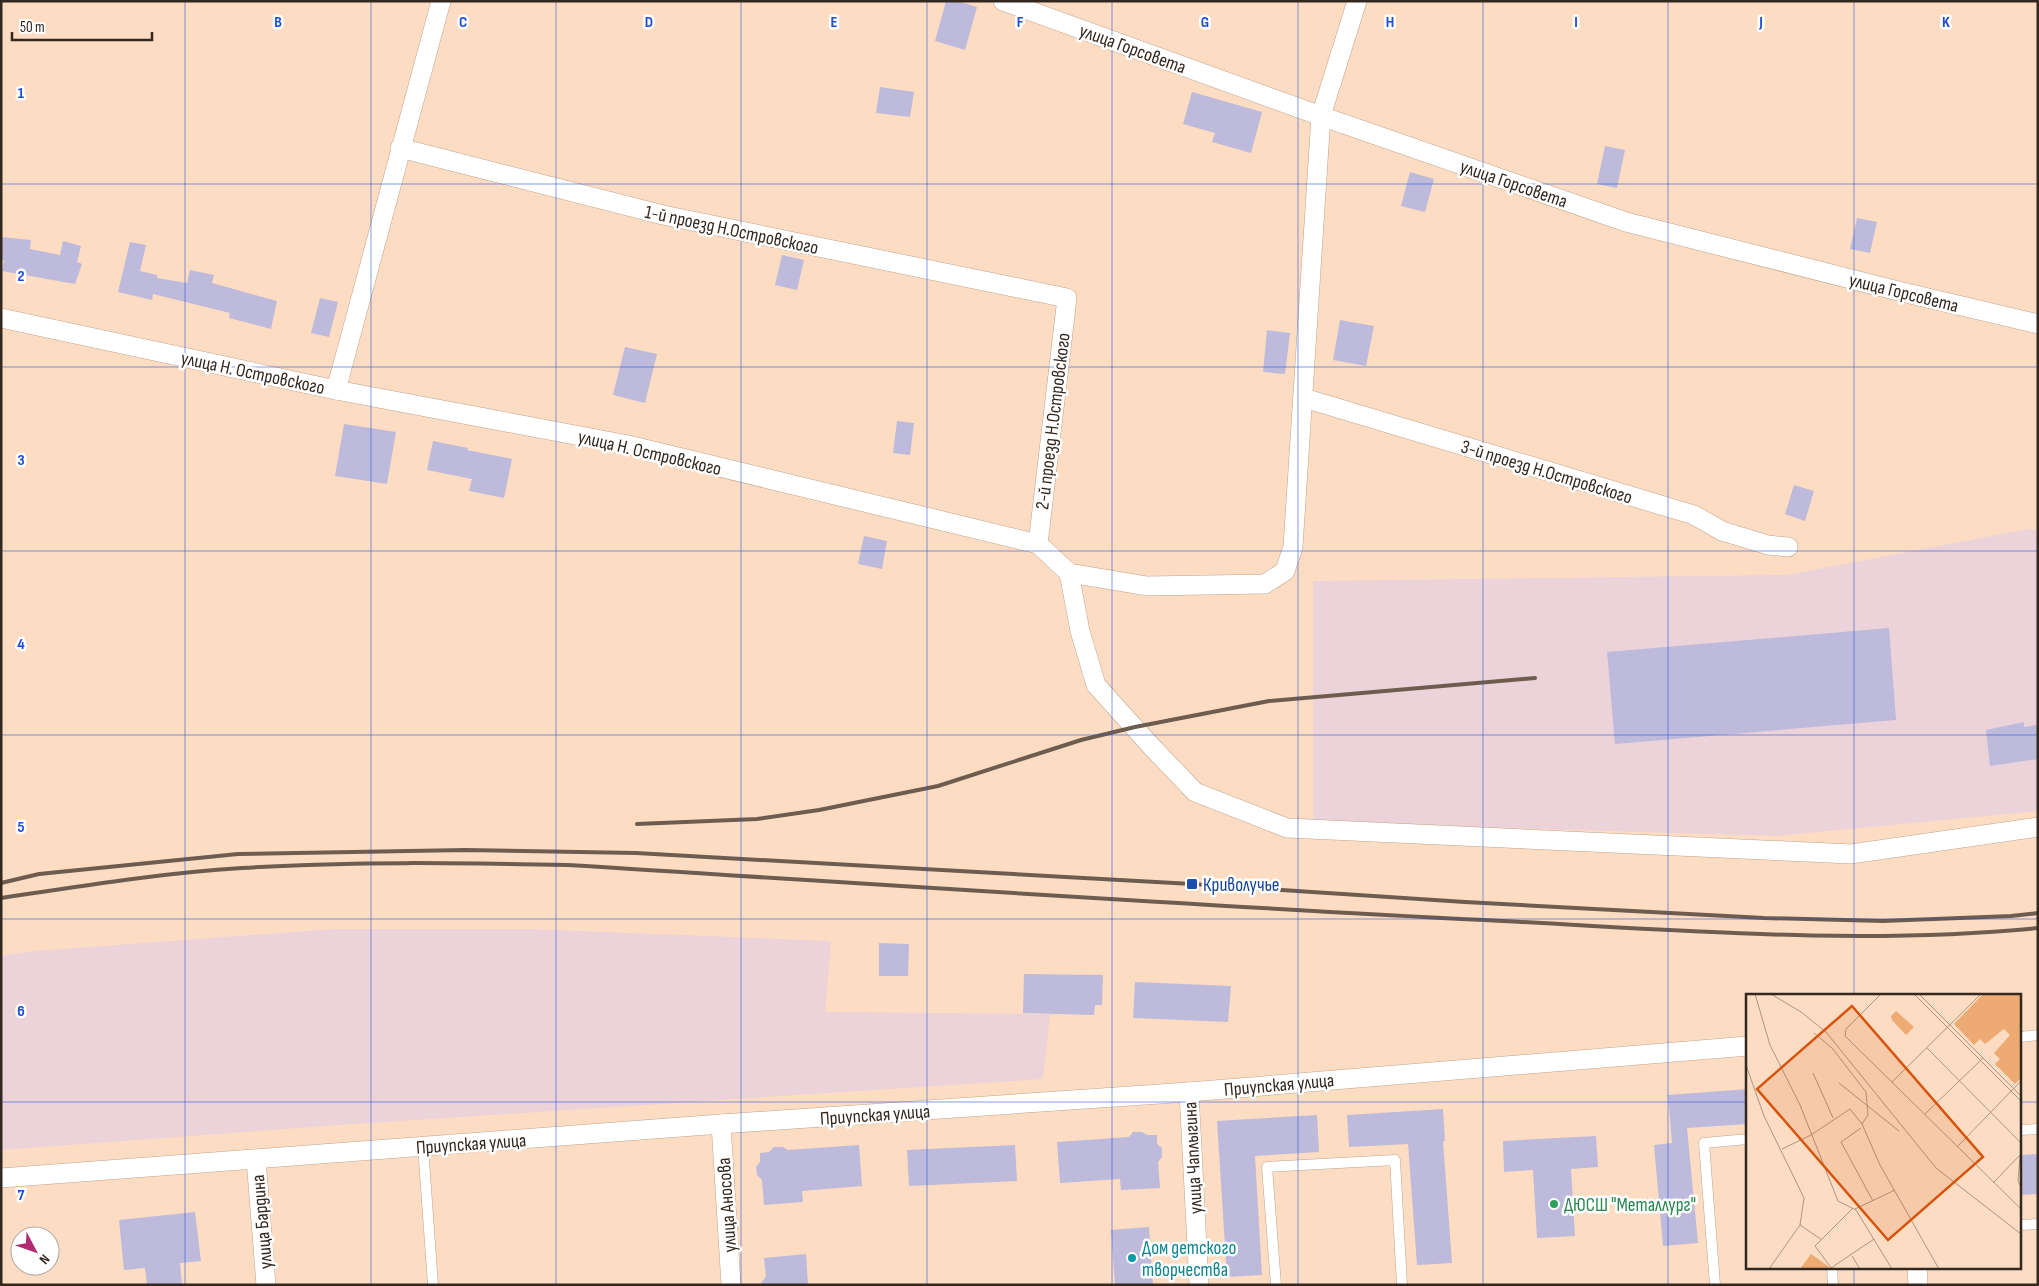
<svg xmlns="http://www.w3.org/2000/svg" width="2039" height="1286" font-family="'Sofia Sans Condensed',sans-serif">
<style>
.industrial{fill:#ecd2d9}
.building{fill:#bdbadc}
.lines{fill:none;stroke-linecap:round;stroke-linejoin:round}
.lane-casing{stroke:#c0a38b;stroke-width:11}
.street-casing{stroke:#c0a38b;stroke-width:20}
.lane{stroke:#fff;stroke-width:10}
.street{stroke:#fff;stroke-width:19}
.rail{stroke:#6e5d4f;stroke-width:4}
.grid{fill:none;stroke:#1d4ed8;stroke-width:1;stroke-opacity:0.55}
.transit-dot{fill:#1a4fb4;stroke:#fff;stroke-width:2}
.leisure-dot{fill:#2e9e5b;stroke:#fff;stroke-width:2}
.culture-dot{fill:#0f9aa8;stroke:#fff;stroke-width:2}
.labels{text-anchor:middle;stroke-width:5;stroke-linejoin:round;paint-order:stroke}
.street-label{font-size:19px;fill:#33281f;stroke:#fff}
.transit-label{font-size:19px;fill:#164399;stroke:#fff;text-anchor:start}
.leisure-label{font-size:19px;fill:#27864d;stroke:#fff;text-anchor:start}
.culture-label{font-size:19px;fill:#0d838f;stroke:#fff;text-anchor:start}
.inset-road{fill:none;stroke:#ac9582;stroke-width:1}
.view{fill:#d6540e;fill-opacity:0.15;stroke:#d6540e;stroke-width:2.5}
.inset-edge{fill:none;stroke:#33281f;stroke-width:2.5}
.grid-label{font-size:16px;text-anchor:middle;font-weight:bold;fill:#1d4ed8;stroke:#fff;stroke-width:5;stroke-linejoin:round;paint-order:stroke}
</style>
<rect width="100%" height="100%" fill="#fcddc4"/>
<!-- industrial -->
<g class="industrial">
<path d="M 2028,529 L 2038,530 L 2038,811 L 1776,836 L 1313,822 L 1313,581 L 1787,575 Z"/>
<path d="M 334,929 L 528,929 L 831,941 L 825,1012 L 1050,1014 L 1043,1079 L 339,1125 L 1,1150 L 1,956 L 35,951 Z"/>
</g>
<!-- building -->
<g class="building">
<path d="M 946,1 L 957,1 L 977,7 L 965,50 L 935,41 Z"/>
<path d="M 880,87 L 914,92 L 910,117 L 876,113 Z"/>
<path d="M 1192,92 L 1262,112 L 1251,153 L 1212,142 L 1215,133 L 1183,124 Z"/>
<path d="M 1605,146 L 1625,150 L 1617,188 L 1597,184 Z"/>
<path d="M 1410,172 L 1434,179 L 1425,212 L 1401,206 Z"/>
<path d="M 1857,218 L 1877,222 L 1870,253 L 1850,249 Z"/>
<path d="M 1,237 L 31,240 L 30,249 L 60,255 L 63,241 L 81,246 L 77,262 L 82,264 L 75,284 L 2,271 L 4,260 L 1,260 Z"/>
<path d="M 130,242 L 146,245 L 140,271 L 157,275 L 157,278 L 187,283 L 190,270 L 214,275 L 212,283 L 277,301 L 271,329 L 229,318 L 230,313 L 153,294 L 152,300 L 118,292 Z"/>
<path d="M 782,255 L 804,260 L 797,290 L 775,285 Z"/>
<path d="M 320,298 L 338,302 L 329,337 L 311,333 Z"/>
<path d="M 1340,320 L 1374,326 L 1366,366 L 1333,360 Z"/>
<path d="M 1267,330 L 1290,333 L 1285,374 L 1263,372 Z"/>
<path d="M 625,347 L 657,354 L 645,403 L 613,395 Z"/>
<path d="M 897,421 L 914,423 L 910,455 L 893,453 Z"/>
<path d="M 344,424 L 396,432 L 387,484 L 335,476 Z"/>
<path d="M 433,441 L 468,448 L 467,450 L 512,459 L 504,498 L 469,491 L 472,479 L 427,470 Z"/>
<path d="M 1794,485 L 1814,491 L 1805,521 L 1785,514 Z"/>
<path d="M 864,536 L 887,541 L 882,569 L 858,564 Z"/>
<path d="M 1889,628 L 1896,720 L 1615,744 L 1607,652 Z"/>
<path d="M 2024,722 L 2024,727 L 2038,725 L 2038,759 L 1990,766 L 1986,730 Z"/>
<path d="M 879,943 L 909,944 L 908,976 L 879,976 Z"/>
<path d="M 1024,974 L 1103,975 L 1102,1005 L 1095,1005 L 1094,1015 L 1023,1013 Z"/>
<path d="M 1135,982 L 1231,986 L 1228,1022 L 1133,1018 Z"/>
<path d="M 1748,1089 L 1748,1124 L 1687,1128 L 1698,1243 L 1663,1246 L 1654,1145 L 1672,1143 L 1668,1095 Z"/>
<path d="M 1443,1109 L 1445,1141 L 1443,1141 L 1452,1263 L 1417,1265 L 1408,1144 L 1349,1147 L 1347,1115 Z"/>
<path d="M 1317,1115 L 1319,1152 L 1255,1156 L 1262,1275 L 1227,1277 L 1217,1121 Z"/>
<path d="M 1133,1132 L 1142,1132 L 1147,1135 L 1157,1135 L 1157,1144 L 1162,1148 L 1162,1157 L 1158,1162 L 1160,1188 L 1121,1190 L 1120,1179 L 1060,1183 L 1057,1142 L 1129,1137 Z"/>
<path d="M 1596,1136 L 1598,1167 L 1571,1169 L 1575,1236 L 1537,1238 L 1533,1170 L 1504,1172 L 1503,1141 Z"/>
<path d="M 859,1145 L 862,1186 L 802,1191 L 803,1202 L 764,1205 L 762,1180 L 757,1175 L 756,1167 L 760,1162 L 760,1153 L 769,1152 L 774,1147 L 783,1147 L 788,1150 Z"/>
<path d="M 1015,1145 L 1017,1181 L 909,1186 L 907,1150 Z"/>
<path d="M 2038,1154 L 2038,1194 L 2020,1195 L 2020,1155 Z"/>
<path d="M 195,1212 L 201,1261 L 180,1263 L 182,1285 L 147,1285 L 145,1268 L 124,1270 L 119,1220 Z"/>
<path d="M 1149,1227 L 1153,1285 L 1115,1285 L 1111,1230 Z"/>
<path d="M 806,1254 L 808,1285 L 760,1285 L 766,1276 L 764,1258 Z"/>
</g>
<g class="lines">
<defs>
<g id="lane">
<path d="M 2020,1037 L 2038,1035"/>
<path d="M 2020,1130 L 2038,1129"/>
<path d="M 423,1146 L 433,1285"/>
<path d="M 2020,1225 L 2038,1224"/>
<path d="M 1832,1267 L 1833,1285"/>
<path d="M 1276,1285 L 1267,1167 L 1395,1160 L 1402,1285"/>
<path d="M 1715,1285 L 1704,1143 L 1748,1139"/>
</g>
<g id="street">
<path d="M 1003,1 L 1321,116 L 1626,222 L 1898,291 L 2038,324"/>
<path d="M 400,148 L 663,215 L 1067,298 L 1038,544"/>
<path d="M 1,318 L 336,390 L 628,445 L 1038,544 L 1069,573 L 1147,586 L 1265,584 L 1285,571 L 1293,547 L 1321,116 L 1357,1"/>
<path d="M 336,390 L 441,1"/>
<path d="M 1304,398 L 1694,515 L 1722,531 L 1768,545 L 1788,547"/>
<path d="M 1069,573 L 1080,631 L 1096,685 L 1151,746 L 1195,792 L 1287,828 L 1851,854 L 2038,827"/>
<path d="M 1189,1092 L 1199,1285"/>
<path d="M 721,1124 L 731,1285"/>
<path d="M 256,1159 L 266,1285"/>
<path d="M 1,1178 L 721,1124 L 1189,1092 L 1748,1046"/>
<path d="M 1917,1267 L 1918,1285"/>
</g>
</defs>
<!-- lane casing -->
<use href="#lane" class="lane-casing"/>
<!-- street casing -->
<use href="#street" class="street-casing"/>
<!-- lane -->
<use href="#lane" class="lane"/>
<!-- street -->
<use href="#street" class="street"/>
<!-- rail -->
<g class="rail">
<path d="M 637,824 L 757,819 L 819,810 L 938,786 L 1081,740 L 1135,727 L 1269,701 L 1535,678"/>
<path d="M 1,883 L 39,874 L 238,854 L 465,850 L 636,853 L 1192,884 L 1465,902 L 1764,918 L 1883,921 L 2011,916 L 2038,913"/>
<path d="M 1,898 C 81,886 161,873 242,868 C 351,861 460,863 568,865 C 874,884 1179,905 1484,920 C 1667,929 1855,946 2038,928"/>
</g>
</g>
<!-- grid -->
<path class="grid" d="M 185,1 L 185,1285M 371,1 L 371,1285M 556,1 L 556,1285M 741,1 L 741,1285M 927,1 L 927,1285M 1112,1 L 1112,1285M 1298,1 L 1298,1285M 1483,1 L 1483,1285M 1668,1 L 1668,1285M 1854,1 L 1854,995M 1,184 L 2038,184M 1,367 L 2038,367M 1,551 L 2038,551M 1,735 L 2038,735M 1,919 L 2038,919M 1,1102 L 1748,1102M 2020,1102 L 2038,1102M 1854,1267 L 1854,1285"/>
<!-- markers -->
<rect class="transit-dot" x="1186" y="878" width="12" height="12" rx="2.5"/>
<circle class="leisure-dot" cx="1554" cy="1204" r="5"/>
<circle class="culture-dot" cx="1132" cy="1258" r="5"/>
<g class="labels">
<!-- street labels -->
<g class="street-label">
<text transform="translate(1133 48) rotate(20)" y="7">улица Горсовета</text>
<text transform="translate(1514 183) rotate(19)" y="7">улица Горсовета</text>
<text transform="translate(732 229) rotate(12)" y="7">1-й проезд Н.Островского</text>
<text transform="translate(1904 292) rotate(14)" y="7">улица Горсовета</text>
<text transform="translate(253 372) rotate(12)" y="7">улица Н. Островского</text>
<text transform="translate(1052 421) rotate(-83)" y="7">2-й проезд Н.Островского</text>
<text transform="translate(650 452) rotate(13)" y="7">улица Н. Островского</text>
<text transform="translate(1547 471) rotate(17)" y="7">3-й проезд Н.Островского</text>
<text transform="translate(1279 1084) rotate(-5)" y="7">Приупская улица</text>
<text transform="translate(875 1114) rotate(-4)" y="7">Приупская улица</text>
<text transform="translate(471 1143) rotate(-4)" y="7">Приупская улица</text>
<text transform="translate(1192 1158) rotate(-93)" y="7">улица Чаплыгина</text>
<text transform="translate(726 1205) rotate(-94)" y="7">улица Аносова</text>
<text transform="translate(261 1222) rotate(-95)" y="7">улица Бардина</text>
</g>
<!-- transit labels -->
<g class="transit-label">
<text x="1203" y="891">Криволучье</text>
</g>
<!-- leisure labels -->
<g class="leisure-label">
<text x="1564" y="1211">ДЮСШ "Металлург"</text>
</g>
<!-- culture labels -->
<g class="culture-label">
<text x="1142" y="1254">Дом детского<tspan x="1142" dy="22">творчества</tspan></text>
</g>
</g>
<!-- overview -->
<g transform="translate(1746 994)">
<rect width="275" height="275" fill="#fcddc4"/>
<path d="M 237,0 L 275,0 L 275,84 L 269,90 L 249,70 L 254,65 L 248,59 L 264,41 L 258,35 L 239,50 L 234,45 L 228,51 L 208,30 ZM 150,17 L 168,33 L 160,41 L 146,26 L 145,22 ZM 65,260 L 82,272 L 85,275 L 54,275 Z" fill="#edaa73"/>
<path class="inset-road" d="M 9,0 L 24,51 L 54,111 L 92,207 L 110,216 L 146,275M 25,0 L 55,18 L 80,38 L 190,174 L 275,240M 135,0 L 100,35 L 99,42 L 275,215M 168,0 L 275,107M 173,0 L 275,102M 68,39 L 86,54 L 120,98 L 122,121 L 116,130M 181,54 L 275,149M 0,71 L 18,122 L 58,204 L 54,231 L 23,275M 67,79 L 87,124M 146,88 L 235,0M 93,89 L 153,137M 179,120 L 237,64M 115,134 L 95,148 L 127,207M 211,153 L 275,87M 36,155 L 65,141 L 104,115 L 116,130 L 134,171 L 193,275M 274,162 L 272,187 L 275,193M 247,189 L 275,160M 109,215 L 149,196M 54,231 L 76,246M 106,262 L 114,275M 85,274 L 128,245M 86,275 L 69,252 L 107,214"/>
<path class="view" d="M 106,12 L 237,163 L 142,246 L 11,95 Z"/>
<rect width="275" height="275" class="inset-edge"/>
</g>
<g class="grid-label">
<text x="278" y="27">B</text>
<text x="463" y="27">C</text>
<text x="649" y="27">D</text>
<text x="834" y="27">E</text>
<text x="1020" y="27">F</text>
<text x="1205" y="27">G</text>
<text x="1390" y="27">H</text>
<text x="1576" y="27">I</text>
<text x="1761" y="27">J</text>
<text x="1946" y="27">K</text>
<text x="21" y="98">1</text>
<text x="21" y="281">2</text>
<text x="21" y="465">3</text>
<text x="21" y="649">4</text>
<text x="21" y="832">5</text>
<text x="21" y="1016">6</text>
<text x="21" y="1200">7</text>
</g>
<!-- border -->
<rect width="2039" height="1286" fill="none" stroke="#33281f" stroke-width="5"/>
<!-- north arrow -->
<g transform="translate(35 1251) rotate(131)"><circle r="24" fill="#ffffff" stroke="#ada9a5"/>
<path d="M0-4L9 19L0 12L-9 19Z" fill="#b12b6f"/>
<text y="-8" font-size="14" font-weight="bold" text-anchor="middle" fill="#33281f">N</text>
</g>
<!-- scale -->
<path d="M12 32v8h140v-8" fill="none" stroke="#33281f" stroke-width="2.5"/>
<text x="20" y="32" font-size="15" fill="#33281f" stroke="#ffffff" stroke-width="4" paint-order="stroke">50 m</text>
</svg>
